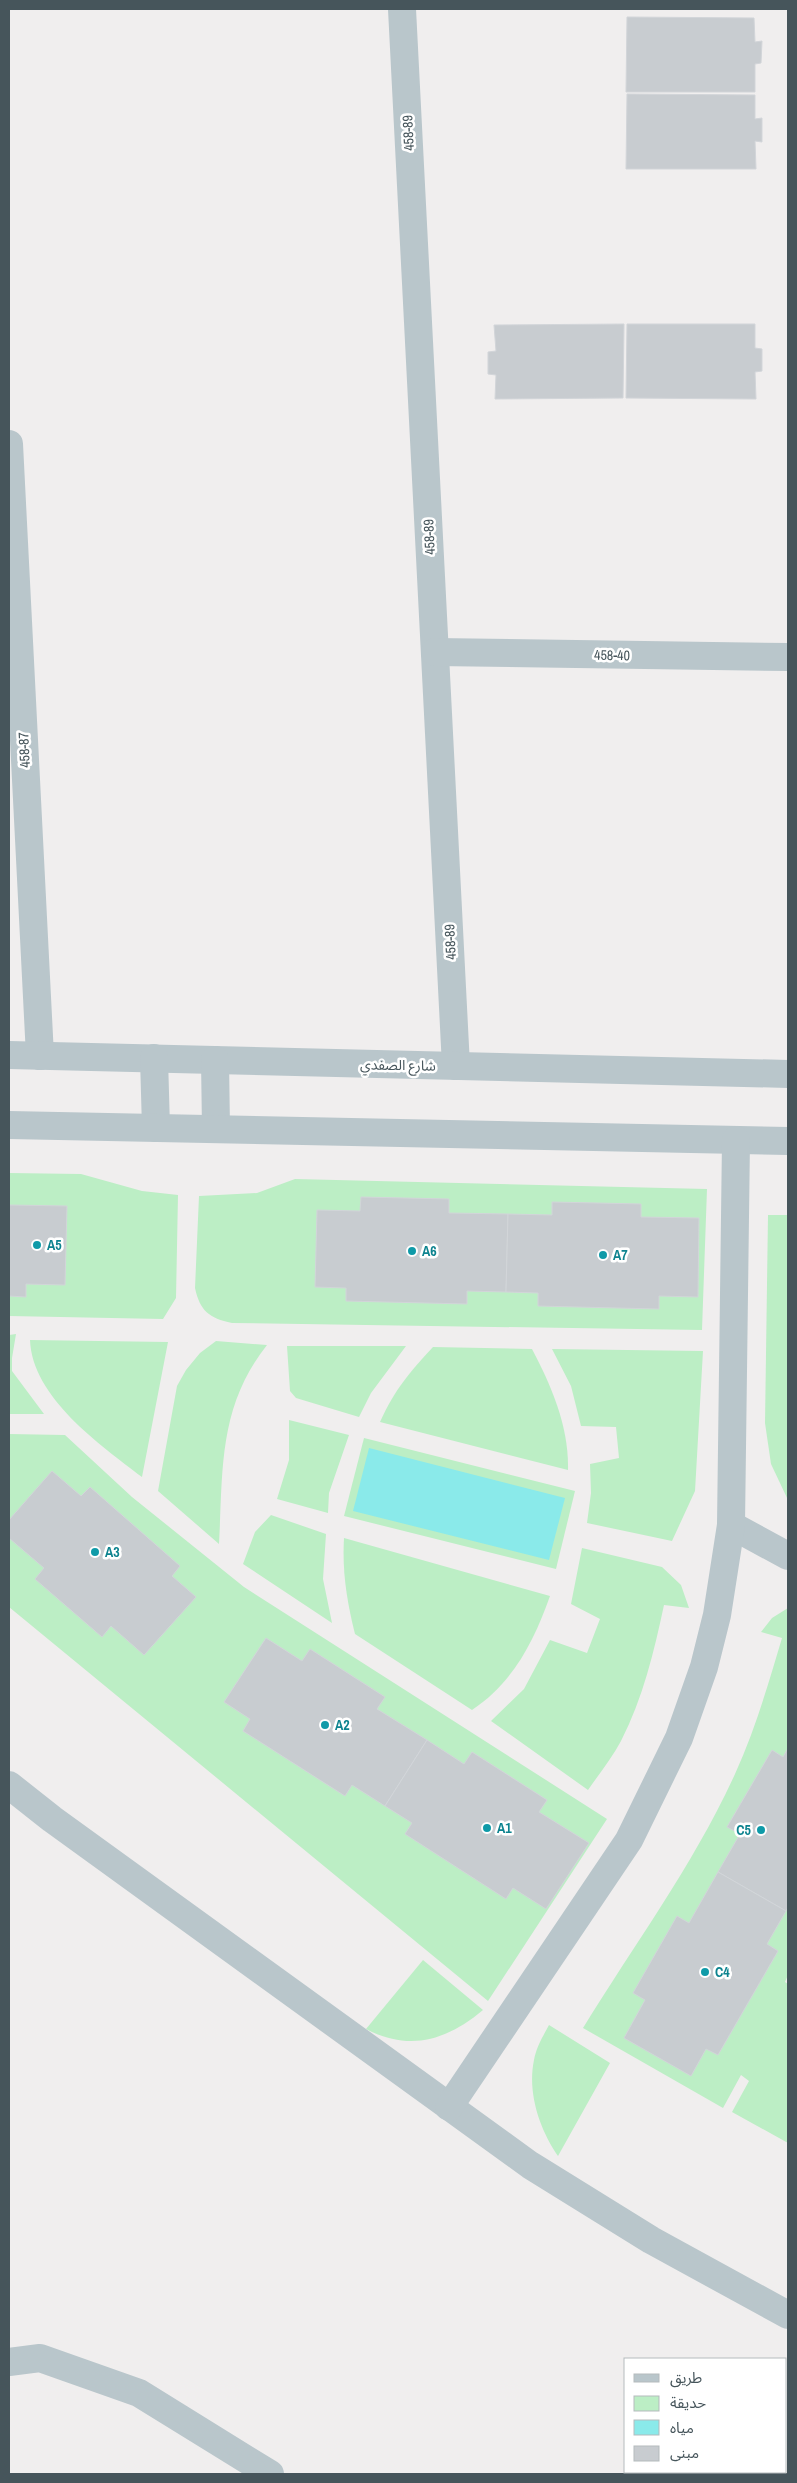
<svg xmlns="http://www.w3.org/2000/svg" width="797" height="2483" font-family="'Archivo Narrow','Noto Sans Arabic',sans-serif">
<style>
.green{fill:#bceec5}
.water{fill:#8aeaea}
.building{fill:#c8ccd0;stroke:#d2d5d9}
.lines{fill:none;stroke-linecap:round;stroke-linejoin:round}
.minor{stroke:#b9c6cb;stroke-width:28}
.culture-dot{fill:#0f9aa8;stroke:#fff;stroke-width:2}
.labels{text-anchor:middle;stroke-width:5;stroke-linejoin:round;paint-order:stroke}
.street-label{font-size:14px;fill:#46555b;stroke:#fff}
.culture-label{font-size:14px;font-weight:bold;fill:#0d838f;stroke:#fff;text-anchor:start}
</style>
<rect width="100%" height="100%" fill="#f0eeee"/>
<!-- green -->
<g class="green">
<path d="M 9,1173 L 81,1174 L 142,1191 L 178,1195 L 176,1298 L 163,1319 L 9,1316 Z"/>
<path d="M 295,1179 L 707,1189 L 702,1330 L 232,1323 C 209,1318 200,1311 195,1288 L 199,1196 L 257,1193 Z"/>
<path d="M 768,1215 L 788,1215 L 788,1500 L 771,1464 L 765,1423 Z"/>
<path d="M 16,1334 L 12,1358 L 12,1371 L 44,1414 L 9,1414 L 9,1335 Z"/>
<path d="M 30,1340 L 168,1342 L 142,1477 C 100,1445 32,1397 30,1340 Z"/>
<path d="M 216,1341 L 267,1345 C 218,1407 223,1470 219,1544 L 158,1491 L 177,1386 L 186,1370 L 200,1353 Z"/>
<path d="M 287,1346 L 406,1346 L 371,1393 L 359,1417 L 296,1398 L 290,1391 Z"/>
<path d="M 433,1347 L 532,1349 C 552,1387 569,1427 568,1470 L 380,1422 C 395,1389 409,1373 433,1347 Z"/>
<path d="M 552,1349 L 703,1351 L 695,1491 L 672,1541 L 587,1523 L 591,1493 L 590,1464 L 619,1458 L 616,1427 L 581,1426 L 571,1386 Z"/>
<path d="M 289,1420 L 349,1435 L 329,1493 L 328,1513 L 277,1499 L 289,1460 Z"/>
<path d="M 9,1434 L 65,1435 L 132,1497 L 244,1587 L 607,1819 L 488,2001 L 9,1607 Z"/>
<path d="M 364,1438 L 575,1491 L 556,1569 L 344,1516 Z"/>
<path d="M 271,1515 L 326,1534 L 323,1579 L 332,1623 L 243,1564 L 255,1532 Z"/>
<path d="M 344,1538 L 550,1596 C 534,1641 513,1683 472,1710 L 355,1634 C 347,1602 342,1572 344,1538 Z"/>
<path d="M 582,1548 L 662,1567 L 681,1585 L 689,1608 L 664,1605 C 654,1652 643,1698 621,1741 C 612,1758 599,1774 588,1790 L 491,1721 L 524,1689 L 550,1640 L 587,1653 L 600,1619 L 571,1604 Z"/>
<path d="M 788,1608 L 788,1975 L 785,1982 L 788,1984 L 788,2143 L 732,2112 L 749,2081 L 741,2075 L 723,2108 L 583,2028 C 634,1945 694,1864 735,1774 C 755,1730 768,1685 782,1638 L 761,1632 L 772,1618 Z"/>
<path d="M 423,1960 L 483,2010 C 447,2040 410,2052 366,2029 Z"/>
<path d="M 549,2025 L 610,2063 L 558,2156 C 540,2130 527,2093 534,2060 C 536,2048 543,2036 549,2025 Z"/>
</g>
<!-- water -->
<path class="water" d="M 369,1448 L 565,1498 L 549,1560 L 353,1511 Z"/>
<!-- building -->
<g class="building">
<path d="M 627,17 L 754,18 L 755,42 L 762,41 L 761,63 L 755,64 L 755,92 L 626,92 Z"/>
<path d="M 627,94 L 755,95 L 755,119 L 762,118 L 762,142 L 755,141 L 756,169 L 626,169 Z"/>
<path d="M 624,324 L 623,398 L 495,399 L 496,375 L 488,374 L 488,352 L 496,351 L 494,325 Z"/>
<path d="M 627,324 L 755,324 L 755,348 L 762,349 L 762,371 L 755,372 L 756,399 L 626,398 Z"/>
<path d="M 361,1197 L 449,1199 L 449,1213 L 508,1214 L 506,1292 L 467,1291 L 467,1304 L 346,1301 L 346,1288 L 315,1287 L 317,1210 L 360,1211 Z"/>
<path d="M 552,1202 L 641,1204 L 641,1217 L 699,1218 L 698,1297 L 659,1296 L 659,1309 L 538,1306 L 538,1293 L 506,1292 L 508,1214 L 552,1215 Z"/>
<path d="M 9,1205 L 67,1206 L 65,1285 L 26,1284 L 26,1297 L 9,1296 Z"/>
<path d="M 52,1471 L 81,1496 L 90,1487 L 180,1566 L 172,1576 L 196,1597 L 144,1655 L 111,1626 L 102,1637 L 35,1579 L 44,1568 L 9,1538 L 9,1520 Z"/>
<path d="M 266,1638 L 302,1661 L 310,1649 L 385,1697 L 377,1709 L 427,1740 L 385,1806 L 352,1785 L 345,1796 L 243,1731 L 250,1719 L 224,1702 Z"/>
<path d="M 427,1740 L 464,1764 L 472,1752 L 547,1800 L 539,1812 L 589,1843 L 546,1909 L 513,1888 L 506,1899 L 405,1834 L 412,1823 L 385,1806 Z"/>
<path d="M 788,1748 L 788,1907 L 786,1911 L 718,1872 L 740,1834 L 727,1827 L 772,1750 L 783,1757 Z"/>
<path d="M 718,1872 L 786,1911 L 767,1944 L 778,1951 L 718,2055 L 706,2049 L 691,2076 L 624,2038 L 645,2000 L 633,1993 L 677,1916 L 689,1923 Z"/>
</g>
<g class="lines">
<!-- minor -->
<g class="minor">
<path d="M 402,9 L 456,1066"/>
<path d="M 9,444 L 40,1056"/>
<path d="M 435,652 L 788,657"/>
<path d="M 9,1055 L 788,1074"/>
<path d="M 154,1058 L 156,1128"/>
<path d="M 215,1060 L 216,1129"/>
<path d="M 9,1125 L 788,1141"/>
<path d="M 731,1525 L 788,1556"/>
<path d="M 9,1785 L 52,1819 L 530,2165 L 651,2240 L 788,2315"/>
<path d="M 449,2107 L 629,1840 L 679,1738 L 704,1667 L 717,1615 L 731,1525 L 736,1140"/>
<path d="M 9,2362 L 40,2358 L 139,2393 L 270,2474"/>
</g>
</g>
<!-- markers -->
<g class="culture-dot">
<circle cx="37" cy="1245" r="5"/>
<circle cx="412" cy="1251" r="5"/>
<circle cx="603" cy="1255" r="5"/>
<circle cx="95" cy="1552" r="5"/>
<circle cx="325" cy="1725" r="5"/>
<circle cx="487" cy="1828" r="5"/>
<circle cx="761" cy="1830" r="5"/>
<circle cx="705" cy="1972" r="5"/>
</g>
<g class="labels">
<!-- street labels -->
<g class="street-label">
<text transform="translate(408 133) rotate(-93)" y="5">458-89</text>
<text transform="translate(429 537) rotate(-93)" y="5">458-89</text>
<text transform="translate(612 655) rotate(1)" y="5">458-40</text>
<text transform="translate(24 750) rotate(-93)" y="5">458-87</text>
<text transform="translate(450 942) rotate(-93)" y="5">458-89</text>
<text transform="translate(398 1065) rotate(1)" y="5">شارع الصفدي</text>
</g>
<!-- culture labels -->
<g class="culture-label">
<text x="47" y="1250">A5</text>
<text x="422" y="1256">A6</text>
<text x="613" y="1260">A7</text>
<text x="105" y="1557">A3</text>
<text x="335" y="1730">A2</text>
<text x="497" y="1833">A1</text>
<text x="751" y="1835" text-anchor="end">C5</text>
<text x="715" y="1977">C4</text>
</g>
</g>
<!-- border -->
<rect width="797" height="2483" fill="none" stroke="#46555b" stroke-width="20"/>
<!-- legend -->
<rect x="624" y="2358" width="162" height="115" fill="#ffffff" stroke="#b5bbbd"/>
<rect x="634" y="2374" width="25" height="8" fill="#b9c6cb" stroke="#b5bbbd"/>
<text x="670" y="2383" font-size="15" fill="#46555b">طريق</text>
<rect x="634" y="2396" width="25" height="15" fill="#bceec5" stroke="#b5bbbd"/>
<text x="670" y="2408" font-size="15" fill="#46555b">حديقة</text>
<rect x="634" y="2420" width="25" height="15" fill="#8aeaea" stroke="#b5bbbd"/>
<text x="670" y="2433" font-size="15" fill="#46555b">مياه</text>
<rect x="634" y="2446" width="25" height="15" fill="#c8ccd0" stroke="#b5bbbd"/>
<text x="670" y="2458" font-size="15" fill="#46555b">مبنى</text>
</svg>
